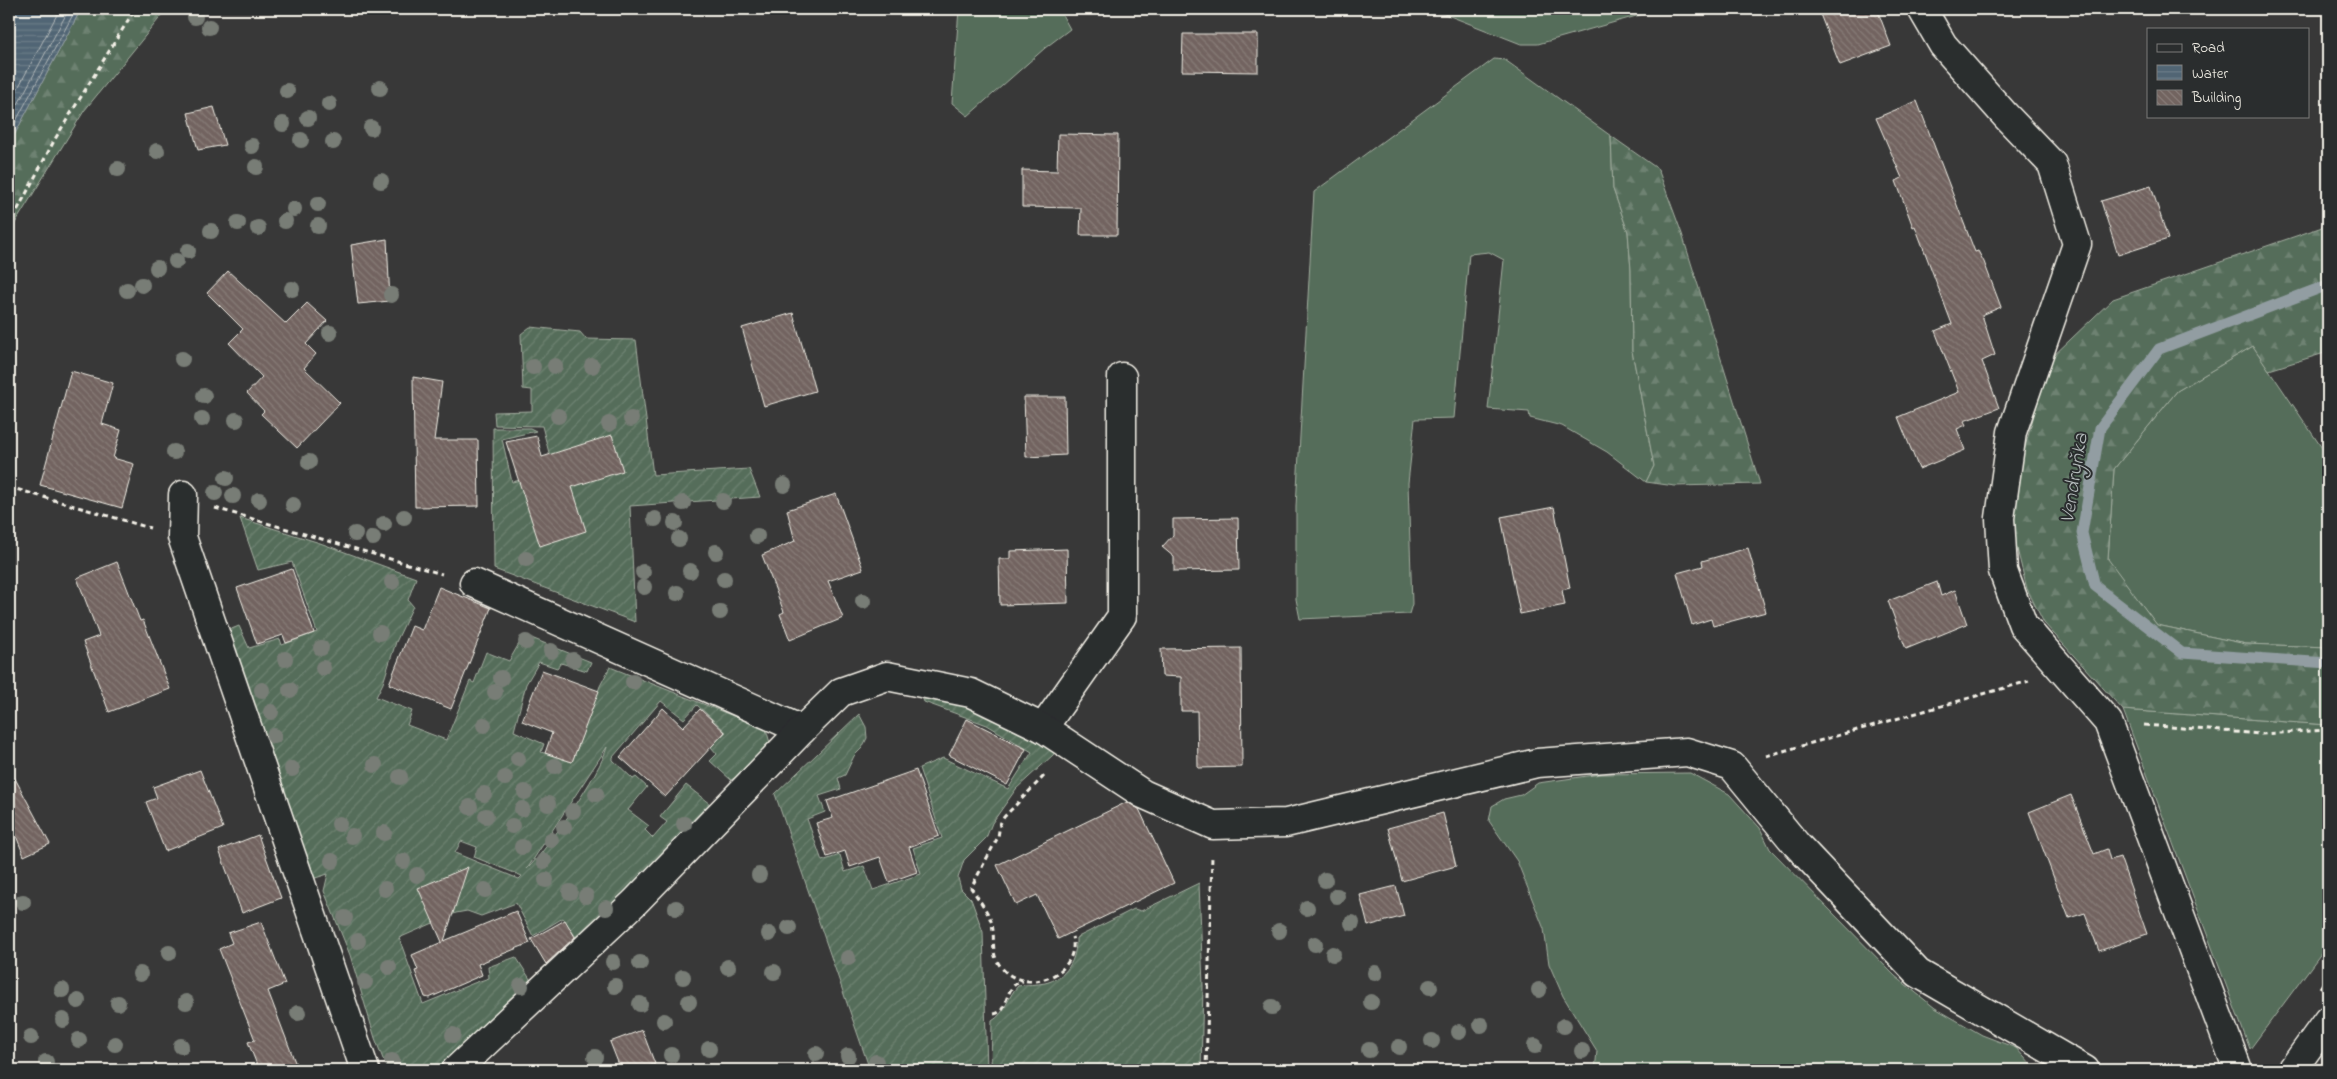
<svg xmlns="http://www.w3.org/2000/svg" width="2337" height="1079" font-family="'Indie Flower',sans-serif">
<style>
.grass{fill:#556d5a;stroke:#a4afa1}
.forest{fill:url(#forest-firs);stroke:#a4afa1}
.garden{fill:url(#garden-furrows);stroke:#a4afa1;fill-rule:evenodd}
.water{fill:url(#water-rules);stroke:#929da2}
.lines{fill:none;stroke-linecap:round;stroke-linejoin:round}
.shore{stroke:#b3b9ba;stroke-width:1}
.stream{stroke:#929da2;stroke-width:11}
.building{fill:url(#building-back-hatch);stroke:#f4f1e8}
.street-casing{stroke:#f4f1e8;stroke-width:31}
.secondary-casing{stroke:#f4f1e8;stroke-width:31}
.path{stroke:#f4f1e8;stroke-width:3;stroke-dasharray:5 4;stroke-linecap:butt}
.street{stroke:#2a2d2e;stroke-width:28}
.secondary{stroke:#2a2d2e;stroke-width:28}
.tree{fill:#787d76}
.labels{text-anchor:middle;stroke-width:4;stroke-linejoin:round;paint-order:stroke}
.water-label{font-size:21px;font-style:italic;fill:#b3b9ba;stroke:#2a2d2e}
</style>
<defs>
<pattern id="forest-firs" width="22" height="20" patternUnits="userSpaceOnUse" patternTransform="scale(1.25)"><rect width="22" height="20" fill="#556d5a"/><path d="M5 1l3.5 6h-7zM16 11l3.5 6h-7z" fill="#6e8272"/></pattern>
<pattern id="garden-furrows" width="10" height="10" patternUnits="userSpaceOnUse" patternTransform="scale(1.25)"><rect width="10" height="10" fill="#556d5a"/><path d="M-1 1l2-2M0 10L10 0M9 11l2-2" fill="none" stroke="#6e8272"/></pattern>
<pattern id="water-rules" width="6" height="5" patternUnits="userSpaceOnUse" patternTransform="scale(1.25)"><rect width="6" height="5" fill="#516574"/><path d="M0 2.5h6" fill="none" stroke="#6b7c88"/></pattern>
<pattern id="building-back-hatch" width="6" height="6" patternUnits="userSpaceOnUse" patternTransform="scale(1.25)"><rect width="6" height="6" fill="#726460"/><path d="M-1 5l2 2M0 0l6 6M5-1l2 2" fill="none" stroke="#877b77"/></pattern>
</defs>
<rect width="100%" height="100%" fill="#383838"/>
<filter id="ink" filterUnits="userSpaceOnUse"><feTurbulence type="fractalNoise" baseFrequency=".02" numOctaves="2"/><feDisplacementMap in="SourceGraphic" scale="10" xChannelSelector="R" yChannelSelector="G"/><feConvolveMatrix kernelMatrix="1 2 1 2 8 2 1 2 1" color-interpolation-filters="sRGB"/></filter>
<g filter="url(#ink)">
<!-- grass -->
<g class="grass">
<path d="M 959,9 L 1059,9 L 1070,29 L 1045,48 L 968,116 L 952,103 Z"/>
<path d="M 1432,9 L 1661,9 L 1538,44 L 1521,44 Z"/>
<path d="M 1494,59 L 1505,60 L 1611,136 L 1613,189 L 1628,232 L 1631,270 L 1632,351 L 1654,466 L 1646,482 L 1607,452 L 1562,426 L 1530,418 L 1529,412 L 1488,409 L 1504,260 L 1489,252 L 1469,254 L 1454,418 L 1415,419 L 1408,483 L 1412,604 L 1409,614 L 1300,619 L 1296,599 L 1296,506 L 1314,192 Z"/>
<path d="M 2253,346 L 2328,457 L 2328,647 L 2246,644 L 2157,625 L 2108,560 L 2114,469 L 2177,391 Z"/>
<path d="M 2123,710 L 2328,725 L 2328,944 L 2250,1049 Z"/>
<path d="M 1690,773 L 1729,794 L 1760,828 L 1770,849 L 1895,976 L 1935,1008 L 1982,1035 L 2016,1048 L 2031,1065 L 2033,1070 L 1595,1070 L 1597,1051 L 1563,996 L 1549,964 L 1544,929 L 1517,861 L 1489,821 L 1492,806 L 1504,799 L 1521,795 L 1538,783 L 1601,774 Z"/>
</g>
<!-- forest -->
<g class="forest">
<path d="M 81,9 L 167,9 L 84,111 L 9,233 L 9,145 Z"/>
<path d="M 1611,136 L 1658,169 L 1682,234 L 1760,484 L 1675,486 L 1646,482 L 1654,466 L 1632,351 L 1631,270 L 1628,232 L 1613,189 Z"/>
<path d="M 2328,225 L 2328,352 L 2269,370 L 2253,346 L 2177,391 L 2114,469 L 2108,559 L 2157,625 L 2246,644 L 2328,647 L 2328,725 L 2123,710 L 2044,623 L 2027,589 L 2013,533 L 2015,482 L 2050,359 L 2113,299 Z"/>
</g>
<!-- garden -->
<g class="garden">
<path d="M 530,327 L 580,332 L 586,339 L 636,340 L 653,475 L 749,469 L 760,497 L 630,506 L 635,622 L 494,569 L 493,428 L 530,428 L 536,431 L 502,439 L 512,482 L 554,472 L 542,426 L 495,425 L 494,412 L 532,411 L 532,390 L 523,389 L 521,334 Z"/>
<path d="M 240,518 L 320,543 L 416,578 L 408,600 L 413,606 L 396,642 L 383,683 L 376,697 L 412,711 L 407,725 L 446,740 L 470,681 L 474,683 L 486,652 L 509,661 L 524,635 L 591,662 L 587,671 L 561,663 L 557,668 L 539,662 L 526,684 L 514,731 L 544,744 L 541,752 L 572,762 L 600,686 L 610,667 L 766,729 L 770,743 L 744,773 L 731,780 L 710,761 L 717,754 L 711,747 L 726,732 L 697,705 L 684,719 L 661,701 L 613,757 L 613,760 L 633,779 L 636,777 L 647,787 L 628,810 L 649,826 L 645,830 L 653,838 L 667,822 L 660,817 L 686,785 L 715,808 L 582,946 L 563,918 L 533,936 L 516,903 L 481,916 L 467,911 L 456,913 L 399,938 L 423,1004 L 474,983 L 489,978 L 488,967 L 516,957 L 530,979 L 532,991 L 436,1070 L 395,1070 L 383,1059 L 375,1038 L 350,955 L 324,891 L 328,874 L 309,880 L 224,632 L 239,626 L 249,648 L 280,639 L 282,645 L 317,632 L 292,562 L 258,570 ZM 607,747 C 601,772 547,850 527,869 ZM 461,841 L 477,847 L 474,857 L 522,876 L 519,879 L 455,853 Z"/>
<path d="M 941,694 L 1060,746 L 1053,755 L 1016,789 L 992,823 L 986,838 L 964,860 L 958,878 L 961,889 L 971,899 L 983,932 L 987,1070 L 870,1070 L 775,794 L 859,714 L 866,727 L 867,738 L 862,748 L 854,756 L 845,775 L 838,778 L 841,789 L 819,796 L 825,812 L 807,819 L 822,861 L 840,855 L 845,872 L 864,866 L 873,890 L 921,874 L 913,848 L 942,838 L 919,768 L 943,758 L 1008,789 L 1032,752 L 987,725 L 924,702 L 922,697 Z"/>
<path d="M 1199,883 L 1203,986 L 1201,1070 L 991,1070 L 992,1021 C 1006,1013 1007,997 1018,986 C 1027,984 1036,985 1045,983 C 1067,978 1077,959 1076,938 L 1134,909 L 1141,911 Z"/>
</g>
<!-- water -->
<path class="water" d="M 9,9 L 81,9 L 9,145 Z"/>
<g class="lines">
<!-- shore -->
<g class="shore">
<path d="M 9,105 L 60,9"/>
<path d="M 9,121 L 69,9"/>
<path d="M 9,134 L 76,9"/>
</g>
<!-- stream -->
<path class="stream" d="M 2328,285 L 2159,349 L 2100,428 L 2082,533 L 2095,586 L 2182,653 L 2328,663"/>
</g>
<!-- building -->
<g class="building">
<path d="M 1818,9 L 1877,9 L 1891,46 L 1840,65 Z"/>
<path d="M 1183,34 L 1258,34 L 1258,72 L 1182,71 Z"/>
<path d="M 1917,101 L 1975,252 L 1978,251 L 1984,262 L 2001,307 L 1982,315 L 1995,355 L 1982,361 L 1999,408 L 1964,421 L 1966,425 L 1957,429 L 1965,450 L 1919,469 L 1898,417 L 1959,392 L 1935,331 L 1952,324 L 1915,226 L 1913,227 L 1896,181 L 1902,178 L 1876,118 Z"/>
<path d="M 214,107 L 225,145 L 198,150 L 188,113 Z"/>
<path d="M 1058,134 L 1118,135 L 1117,235 L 1080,235 L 1081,208 L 1022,207 L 1022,170 L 1057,171 Z"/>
<path d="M 2151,186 L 2168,239 L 2118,255 L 2101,201 Z"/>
<path d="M 387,239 L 390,301 L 358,304 L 351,245 Z"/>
<path d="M 228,271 L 286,324 L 307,303 L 327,321 L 306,344 L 316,354 L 304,368 L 340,403 L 297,448 L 261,414 L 264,411 L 247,393 L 262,377 L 229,343 L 243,329 L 207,293 Z"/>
<path d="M 793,313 L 815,391 L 764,406 L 742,328 Z"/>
<path d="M 71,371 L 113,383 L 102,424 L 121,430 L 113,458 L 134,464 L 122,508 L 40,485 Z"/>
<path d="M 413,377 L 442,382 L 434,440 L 478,440 L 479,506 L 415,507 Z"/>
<path d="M 1024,397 L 1065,397 L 1066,455 L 1026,457 Z"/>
<path d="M 612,435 L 623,471 L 572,487 L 586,531 L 540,546 L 506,442 L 537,436 L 542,457 Z"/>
<path d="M 836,494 L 863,569 L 828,581 L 843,618 L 790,640 L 780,614 L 784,612 L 762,555 L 795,541 L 787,510 Z"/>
<path d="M 1554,507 L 1570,588 L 1562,590 L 1565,605 L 1520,614 L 1501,517 Z"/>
<path d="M 1238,518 L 1239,570 L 1174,571 L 1174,557 L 1162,547 L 1173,535 L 1173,519 Z"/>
<path d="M 1748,548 L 1766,612 L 1713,626 L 1711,619 L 1692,625 L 1677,573 L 1703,566 L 1702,561 Z"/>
<path d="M 1067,549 L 1068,603 L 1000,605 L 999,559 L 1010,559 L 1010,551 Z"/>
<path d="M 117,562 L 140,621 L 143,620 L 170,689 L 109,712 L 83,642 L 99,636 L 77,578 Z"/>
<path d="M 292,569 L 314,633 L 286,643 L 283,635 L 257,644 L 237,588 Z"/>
<path d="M 1937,582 L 1941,596 L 1955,590 L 1967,624 L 1906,649 L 1888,601 Z"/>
<path d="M 439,587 L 491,608 L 451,709 L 389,684 L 412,626 L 422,630 Z"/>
<path d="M 1241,648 L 1242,767 L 1198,768 L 1197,711 L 1181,711 L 1181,677 L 1162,676 L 1161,649 Z"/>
<path d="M 542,670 L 599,691 L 572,762 L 545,753 L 552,733 L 522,721 Z"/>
<path d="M 663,708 L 683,727 L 700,709 L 725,732 L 665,797 L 620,757 Z"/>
<path d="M 967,719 L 1026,749 L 1007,785 L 949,755 Z"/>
<path d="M 200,770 L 223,828 L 165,851 L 146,802 L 157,798 L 153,787 Z"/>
<path d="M 916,770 L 939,836 L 909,847 L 917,872 L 889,882 L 880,857 L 850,867 L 845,851 L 827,857 L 816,823 L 833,818 L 827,801 Z"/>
<path d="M 11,771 L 50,844 L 24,856 L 9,818 L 9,772 Z"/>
<path d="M 2071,795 L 2094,854 L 2107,849 L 2110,860 L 2120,857 L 2147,934 L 2099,951 L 2085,913 L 2069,918 L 2029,812 Z"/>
<path d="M 1127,802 L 1139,809 L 1174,883 L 1058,939 L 1037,895 L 1016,905 L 997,865 Z"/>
<path d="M 1443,813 L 1456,866 L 1402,881 L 1388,828 Z"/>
<path d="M 258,835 L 281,898 L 242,913 L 219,850 Z"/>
<path d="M 468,867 L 444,941 L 516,911 L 530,943 L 478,964 L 482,975 L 429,998 L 425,997 L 415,971 L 418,970 L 412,955 L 442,942 L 418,888 Z"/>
<path d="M 1396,886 L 1404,916 L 1368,926 L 1360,895 Z"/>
<path d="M 565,920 L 575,937 L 546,964 L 531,939 Z"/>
<path d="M 261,922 L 285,984 L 268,991 L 298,1070 L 259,1070 L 248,1042 L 255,1040 L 219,949 L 232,943 L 228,933 Z"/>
<path d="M 642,1030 L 655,1064 L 638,1070 L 621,1070 L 610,1042 Z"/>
</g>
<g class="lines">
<defs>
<g id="street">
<path d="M 1922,9 L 1943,45 L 2005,115 L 2052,164 L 2077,244 L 2012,432 L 2000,518 L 2003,571 L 2023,625 L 2108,722 L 2238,1070"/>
<path d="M 183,495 L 182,537 L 365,1070"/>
<path d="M 474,583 L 802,730"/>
<path d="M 1043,728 L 1122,616 L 1122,377"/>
<path d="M 456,1070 L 634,903 L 802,730 L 841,692 L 887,676 L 971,693 L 1043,728 L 1143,794 L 1213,825 L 1286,823 L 1537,763 L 1687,752 L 1732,766 L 1796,844 L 1918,973 L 2085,1070"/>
</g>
<path id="secondary" d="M 2292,1070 L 2328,1020"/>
</defs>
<!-- street casing -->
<use href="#street" class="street-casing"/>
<!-- secondary casing -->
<use href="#secondary" class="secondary-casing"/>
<!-- path -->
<g class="path">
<path d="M 9,226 L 55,139 L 135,9"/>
<path d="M 9,487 L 150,528"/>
<path d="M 215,508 L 442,574"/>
<path d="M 2144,725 L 2261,734 L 2328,730"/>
<path d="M 1766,756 L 2029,681"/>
<path d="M 1044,776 L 1004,817 L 1000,824 L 998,837 L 971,888 C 978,898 987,910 991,921 C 995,932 992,945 995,956 C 1006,987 1046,988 1065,966 C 1072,958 1075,947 1072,937"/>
<path d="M 2320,988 L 2328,976"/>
<path d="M 994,1014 C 1010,1012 1003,984 1023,981"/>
<path d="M 1206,1070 L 1212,856"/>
</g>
<!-- street -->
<use href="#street" class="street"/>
<!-- secondary -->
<use href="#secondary" class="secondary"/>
</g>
<!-- trees -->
<g class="tree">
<circle cx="195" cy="17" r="8"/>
<circle cx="209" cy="27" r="8"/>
<circle cx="380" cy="88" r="8"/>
<circle cx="287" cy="91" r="8"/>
<circle cx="329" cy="104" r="8"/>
<circle cx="308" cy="118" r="8"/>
<circle cx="283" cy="124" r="8"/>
<circle cx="371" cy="128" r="8"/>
<circle cx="301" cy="140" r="8"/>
<circle cx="333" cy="142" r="8"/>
<circle cx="252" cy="146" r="8"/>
<circle cx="157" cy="151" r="8"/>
<circle cx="256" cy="167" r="8"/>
<circle cx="118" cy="169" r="8"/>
<circle cx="381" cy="181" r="8"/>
<circle cx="318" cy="204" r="8"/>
<circle cx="294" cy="209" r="8"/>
<circle cx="285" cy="221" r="8"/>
<circle cx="238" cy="223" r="8"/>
<circle cx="318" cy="226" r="8"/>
<circle cx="258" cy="228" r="8"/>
<circle cx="211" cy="231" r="8"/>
<circle cx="188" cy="251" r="8"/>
<circle cx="176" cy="261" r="8"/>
<circle cx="157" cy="268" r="8"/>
<circle cx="142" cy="285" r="8"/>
<circle cx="292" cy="289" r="8"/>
<circle cx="127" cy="290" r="8"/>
<circle cx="391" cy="295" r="8"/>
<circle cx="330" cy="333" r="8"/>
<circle cx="182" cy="359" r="8"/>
<circle cx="555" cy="366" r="8"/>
<circle cx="592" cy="366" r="8"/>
<circle cx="533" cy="367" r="8"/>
<circle cx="204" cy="396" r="8"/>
<circle cx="558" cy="416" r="8"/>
<circle cx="202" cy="419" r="8"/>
<circle cx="631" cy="419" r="8"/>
<circle cx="236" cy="420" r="8"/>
<circle cx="609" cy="424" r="8"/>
<circle cx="174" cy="452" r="8"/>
<circle cx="309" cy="462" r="8"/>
<circle cx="226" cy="478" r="8"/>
<circle cx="784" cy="485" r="8"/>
<circle cx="215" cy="493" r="8"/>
<circle cx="233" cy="496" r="8"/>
<circle cx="259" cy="500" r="8"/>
<circle cx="723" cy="501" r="8"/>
<circle cx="683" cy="503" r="8"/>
<circle cx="293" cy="505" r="8"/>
<circle cx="404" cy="517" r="8"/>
<circle cx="655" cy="519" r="8"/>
<circle cx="675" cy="523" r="8"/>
<circle cx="384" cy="524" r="8"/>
<circle cx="355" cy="534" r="8"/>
<circle cx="757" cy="536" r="8"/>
<circle cx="373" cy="538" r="8"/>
<circle cx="679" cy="539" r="8"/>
<circle cx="716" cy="552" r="8"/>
<circle cx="526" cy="559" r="8"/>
<circle cx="690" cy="571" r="8"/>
<circle cx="643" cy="572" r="8"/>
<circle cx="724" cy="579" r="8"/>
<circle cx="392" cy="582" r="8"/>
<circle cx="644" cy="587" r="8"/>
<circle cx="677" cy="593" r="8"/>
<circle cx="863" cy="601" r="8"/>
<circle cx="720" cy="612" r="8"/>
<circle cx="380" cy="633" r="8"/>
<circle cx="526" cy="642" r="8"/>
<circle cx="321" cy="648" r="8"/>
<circle cx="551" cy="651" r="8"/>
<circle cx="285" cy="659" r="8"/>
<circle cx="573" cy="660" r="8"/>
<circle cx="323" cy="668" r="8"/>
<circle cx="501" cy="678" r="8"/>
<circle cx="633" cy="682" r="8"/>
<circle cx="262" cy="690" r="8"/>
<circle cx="290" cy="690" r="8"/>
<circle cx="495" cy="692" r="8"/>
<circle cx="271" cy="712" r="8"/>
<circle cx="484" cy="725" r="8"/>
<circle cx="274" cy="736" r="8"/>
<circle cx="518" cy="759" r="8"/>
<circle cx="375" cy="765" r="8"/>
<circle cx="555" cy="766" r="8"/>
<circle cx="292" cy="769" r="8"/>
<circle cx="400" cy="777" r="8"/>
<circle cx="505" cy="778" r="8"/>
<circle cx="525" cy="792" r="8"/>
<circle cx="484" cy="794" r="8"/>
<circle cx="596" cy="794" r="8"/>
<circle cx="548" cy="804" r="8"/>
<circle cx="470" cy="807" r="8"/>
<circle cx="522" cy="809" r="8"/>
<circle cx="573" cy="811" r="8"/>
<circle cx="486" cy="816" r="8"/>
<circle cx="339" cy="824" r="8"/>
<circle cx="684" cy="824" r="8"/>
<circle cx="512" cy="826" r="8"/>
<circle cx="564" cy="827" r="8"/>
<circle cx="384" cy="833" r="8"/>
<circle cx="352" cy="836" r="8"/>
<circle cx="551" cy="840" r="8"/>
<circle cx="522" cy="847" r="8"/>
<circle cx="332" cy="861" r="8"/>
<circle cx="403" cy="861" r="8"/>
<circle cx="544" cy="861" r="8"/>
<circle cx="417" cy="875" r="8"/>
<circle cx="759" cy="875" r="8"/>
<circle cx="546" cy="880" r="8"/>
<circle cx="1325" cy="880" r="8"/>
<circle cx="385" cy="889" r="8"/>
<circle cx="485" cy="890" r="8"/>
<circle cx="570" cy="892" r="8"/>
<circle cx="586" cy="896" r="8"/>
<circle cx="1337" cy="896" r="8"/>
<circle cx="23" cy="902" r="8"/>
<circle cx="606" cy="908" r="8"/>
<circle cx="676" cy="908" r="8"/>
<circle cx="1307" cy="908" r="8"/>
<circle cx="345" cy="918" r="8"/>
<circle cx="1352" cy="923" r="8"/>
<circle cx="789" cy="928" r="8"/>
<circle cx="1279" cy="931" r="8"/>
<circle cx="769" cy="934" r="8"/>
<circle cx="358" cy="941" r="8"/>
<circle cx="1315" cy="944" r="8"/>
<circle cx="169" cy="953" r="8"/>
<circle cx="1333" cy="954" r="8"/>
<circle cx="848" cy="958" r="8"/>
<circle cx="613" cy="962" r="8"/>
<circle cx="640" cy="963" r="8"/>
<circle cx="389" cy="967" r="8"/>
<circle cx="728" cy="967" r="8"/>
<circle cx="774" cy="972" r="8"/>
<circle cx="1375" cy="973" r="8"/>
<circle cx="140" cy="974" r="8"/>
<circle cx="683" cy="977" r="8"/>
<circle cx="365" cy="982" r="8"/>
<circle cx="521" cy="986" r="8"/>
<circle cx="615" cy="986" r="8"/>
<circle cx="1430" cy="987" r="8"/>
<circle cx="62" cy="990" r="8"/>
<circle cx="1539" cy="990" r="8"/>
<circle cx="78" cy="1001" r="8"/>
<circle cx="186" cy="1002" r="8"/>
<circle cx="689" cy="1002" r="8"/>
<circle cx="1371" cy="1002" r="8"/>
<circle cx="118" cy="1003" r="8"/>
<circle cx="640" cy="1004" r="8"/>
<circle cx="1272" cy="1007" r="8"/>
<circle cx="298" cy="1013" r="8"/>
<circle cx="63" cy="1020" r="8"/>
<circle cx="664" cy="1021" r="8"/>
<circle cx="1481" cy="1025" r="8"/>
<circle cx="1564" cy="1026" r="8"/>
<circle cx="1459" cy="1032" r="8"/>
<circle cx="453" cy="1035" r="8"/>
<circle cx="31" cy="1037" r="8"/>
<circle cx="79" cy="1040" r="8"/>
<circle cx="1432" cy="1041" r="8"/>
<circle cx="115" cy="1044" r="8"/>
<circle cx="181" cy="1046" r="8"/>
<circle cx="1535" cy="1046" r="8"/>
<circle cx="1399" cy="1047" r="8"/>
<circle cx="709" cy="1049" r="8"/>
<circle cx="1369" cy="1050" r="8"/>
<circle cx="1582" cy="1051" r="8"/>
<circle cx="816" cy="1054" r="8"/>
<circle cx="671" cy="1055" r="8"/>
<circle cx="848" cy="1056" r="8"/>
<circle cx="595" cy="1057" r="8"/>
<circle cx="392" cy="1061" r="8"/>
<circle cx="46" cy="1062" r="8"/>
<circle cx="876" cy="1062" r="8"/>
</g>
</g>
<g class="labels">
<!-- water labels -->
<g class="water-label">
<text transform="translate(2073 478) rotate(-81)" y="7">Vendryňka</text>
</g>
</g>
<!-- margin -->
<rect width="2337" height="1079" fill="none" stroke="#2a2d2e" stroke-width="30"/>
<rect x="15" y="15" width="2307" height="1049" fill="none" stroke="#f4f1e8" stroke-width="2" filter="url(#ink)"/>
<!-- legend -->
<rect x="2147" y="28" width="162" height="90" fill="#2a2d2e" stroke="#7b7b78"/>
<rect x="2157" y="44" width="25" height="8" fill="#2a2d2e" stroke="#7b7b78"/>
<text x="2192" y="52" font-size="15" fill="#f4f1e8">Road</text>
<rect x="2157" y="65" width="25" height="15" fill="url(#water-rules)" stroke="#7b7b78"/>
<text x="2192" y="78" font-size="15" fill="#f4f1e8">Water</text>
<rect x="2157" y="90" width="25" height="15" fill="url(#building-back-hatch)" stroke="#7b7b78"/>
<text x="2192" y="102" font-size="15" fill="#f4f1e8">Building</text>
</svg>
